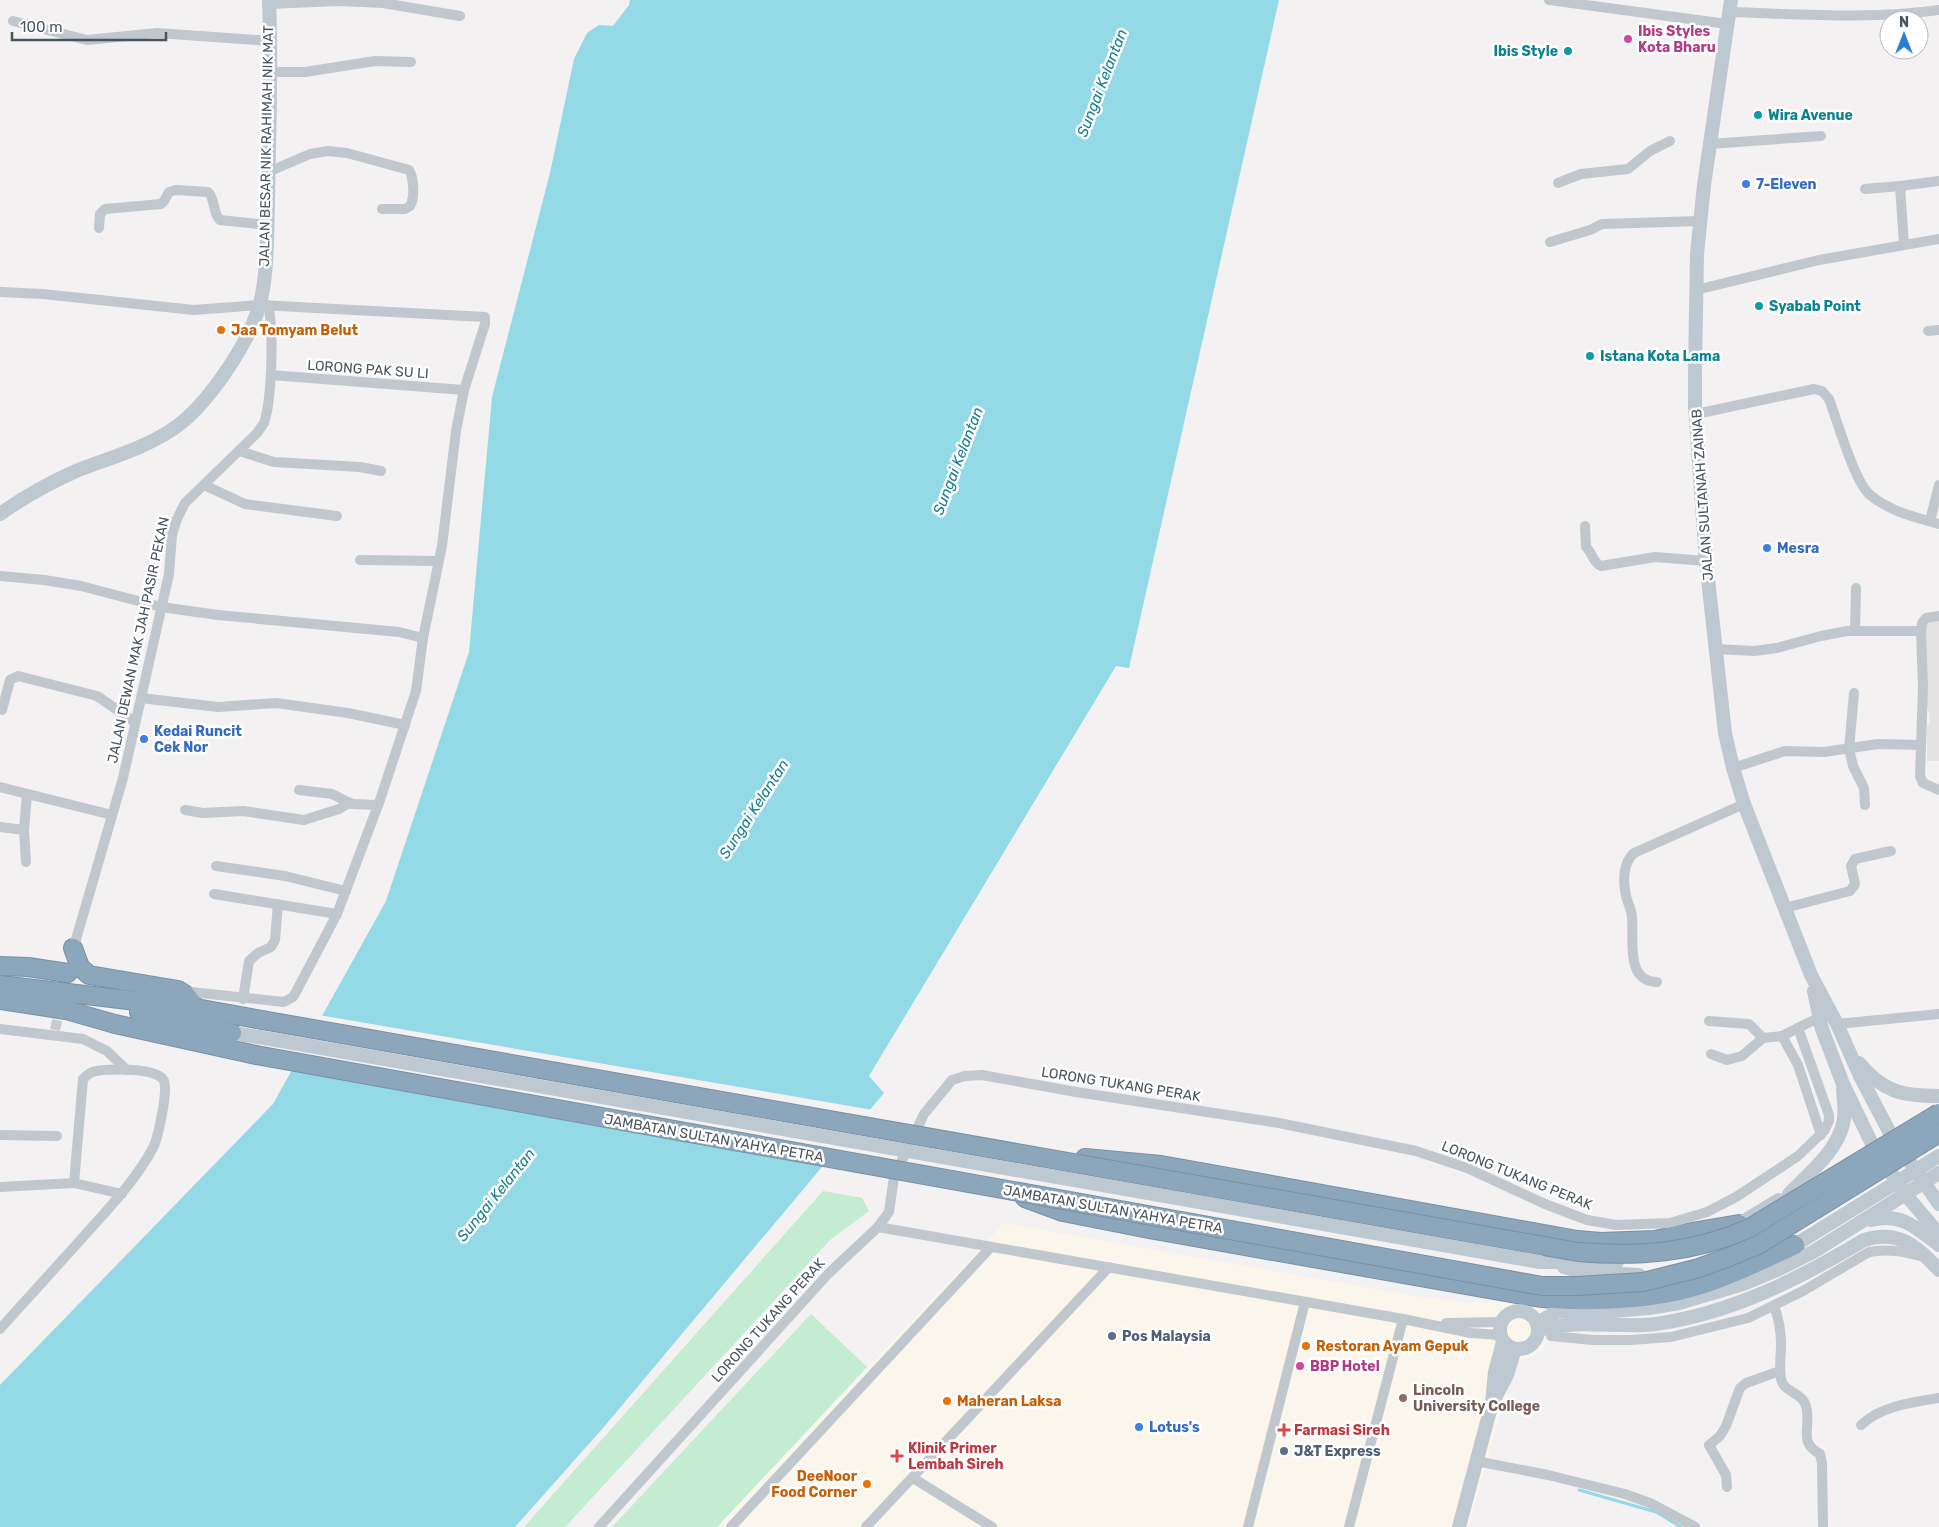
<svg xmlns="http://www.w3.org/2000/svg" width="1939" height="1527" font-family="Rubik,sans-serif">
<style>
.commercial{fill:#fbf6ec}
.education{fill:#e4e2e2}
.green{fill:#c3ecd1}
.water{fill:#94d9e6}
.pier{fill:#f3f1f1}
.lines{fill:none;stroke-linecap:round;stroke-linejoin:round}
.stream{stroke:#94d9e6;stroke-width:3}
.street-tunnel{stroke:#c9cacc;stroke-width:10;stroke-dasharray:10 5;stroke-linecap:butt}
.highway-casing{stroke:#7891a7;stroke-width:20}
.street{stroke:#c0c8ce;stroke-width:10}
.secondary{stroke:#bec8d0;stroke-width:14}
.highway{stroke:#8ca6bb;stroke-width:18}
.highway-bridge-casing{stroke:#7891a7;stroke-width:20;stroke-linecap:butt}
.secondary-bridge{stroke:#bec8d0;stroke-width:14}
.highway-bridge{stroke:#8ca6bb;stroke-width:18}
.hotel-dot{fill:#d1479c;stroke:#fff;stroke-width:2}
.culture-dot{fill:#0f9aa8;stroke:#fff;stroke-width:2}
.shop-dot{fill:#3f7fe0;stroke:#fff;stroke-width:2}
.food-dot{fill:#e8710a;stroke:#fff;stroke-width:2}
.service-dot{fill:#5c6f8a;stroke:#fff;stroke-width:2}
.education-dot{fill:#8d6e63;stroke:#fff;stroke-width:2}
.health-dot{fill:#e0444e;stroke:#fff;stroke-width:2}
.labels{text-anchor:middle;stroke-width:5;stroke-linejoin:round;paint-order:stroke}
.hotel-label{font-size:14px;font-weight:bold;fill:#b23c85;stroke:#fff;text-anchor:start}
.culture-label{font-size:14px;font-weight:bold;fill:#0d838f;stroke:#fff;text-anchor:start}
.street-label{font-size:14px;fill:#4a555d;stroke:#fff}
.shop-label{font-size:14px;font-weight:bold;fill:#366cbe;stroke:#fff;text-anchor:start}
.food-label{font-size:14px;font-weight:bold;fill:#c56008;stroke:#fff;text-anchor:start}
.service-label{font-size:14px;font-weight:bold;fill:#4e5e75;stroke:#fff;text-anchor:start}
.education-label{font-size:14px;font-weight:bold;fill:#785e54;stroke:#fff;text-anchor:start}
.health-label{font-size:14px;font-weight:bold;fill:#be3a42;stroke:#fff;text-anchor:start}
.water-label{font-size:15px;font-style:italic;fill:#178193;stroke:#fff}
</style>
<rect width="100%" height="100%" fill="#f3f1f1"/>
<!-- commercial -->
<path class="commercial" d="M 1004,1223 L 1420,1297 L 1471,1303 L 1511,1299 L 1553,1304 L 1548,1334 L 1543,1349 L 1538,1353 L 1519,1363 L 1512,1375 L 1468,1527 L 717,1527 Z"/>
<!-- education -->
<path class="education" d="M 1929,621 L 1939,621 L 1939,761 L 1927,761 L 1927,726 L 1930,722 L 1929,712 L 1927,709 L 1926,624 Z"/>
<!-- green -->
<g class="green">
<path d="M 823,1191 L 862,1198 L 869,1211 L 830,1240 L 565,1527 L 524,1527 Z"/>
<path d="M 811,1314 L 867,1367 L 717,1527 L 612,1527 Z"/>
</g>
<!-- water -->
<path class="water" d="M 630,0 L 1279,0 L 1129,668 L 1116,666 L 869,1076 L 884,1093 L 603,1428 L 515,1527 L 0,1527 L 0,1385 L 273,1104 L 386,901 L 469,652 L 492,397 L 550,173 L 574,59 L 587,33 L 599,25 L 613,26 L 629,5 Z"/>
<!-- pier -->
<path class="pier" d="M 319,1015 L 873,1110 L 828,1164 L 291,1065 Z"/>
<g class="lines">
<!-- stream -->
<path class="stream" d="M 1579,1490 L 1656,1512 L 1681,1527"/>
<!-- street-tunnel -->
<path class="street-tunnel" d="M 55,1030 L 67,977"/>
<defs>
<g id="highway">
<path d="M 73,948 L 80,967 L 89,975 L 178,990 L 186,995 L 196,1008"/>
<path d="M 0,966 L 28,967 L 68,973"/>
<path d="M 0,985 L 196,1008 L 262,1020"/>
<path d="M 0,1000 L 66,1010 L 115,1024 L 256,1055"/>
<path d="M 139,1012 L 232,1033"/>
<path d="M 1085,1158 L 1161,1165 L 1577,1240 L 1601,1242 L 1655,1240 L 1686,1233 L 1739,1224"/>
<path d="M 1025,1198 L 1063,1212 L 1149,1229 L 1528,1296 C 1584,1304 1657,1301 1710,1282 C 1739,1272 1767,1258 1795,1245"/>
</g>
</defs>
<!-- highway casing -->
<use href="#highway" class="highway-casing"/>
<!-- street -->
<g class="street">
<path d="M 1549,0 L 1727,24"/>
<path d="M 269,4 L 339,1 L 383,3 L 460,16"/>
<path d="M 1729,12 C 1799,14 1869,20 1939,10"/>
<path d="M 13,21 L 87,40 L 157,33 L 270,41"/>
<path d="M 269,72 L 305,72 L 375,61 L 411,62"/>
<path d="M 1709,144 L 1821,136"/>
<path d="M 268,172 L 310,154 L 328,151 L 347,153 L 409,170 C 414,178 415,198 410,206 L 405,209 L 382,209"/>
<path d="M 1558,183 L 1581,174 L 1628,169 L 1650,151 L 1670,141"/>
<path d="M 1865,189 L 1900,186"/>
<path d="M 99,228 L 100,214 L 105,209 L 161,204 L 164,201 L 169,192 L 176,190 L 208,192 C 216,200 212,212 220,220 L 267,225"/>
<path d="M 1550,242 L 1590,230 L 1602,224 L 1700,221"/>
<path d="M 1904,245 L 1900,186 L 1939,181"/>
<path d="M 1696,290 L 1819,260 L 1939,239"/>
<path d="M 0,292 L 43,294 L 194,310 L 260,305 L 485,317 L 485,324 L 464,390 L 456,431 L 442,546 L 423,638 L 416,691 L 380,800 L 337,914 L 297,990 L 293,997 L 284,1002 L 182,991"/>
<path d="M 1928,331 L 1939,330"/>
<path d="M 271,375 L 464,390"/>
<path d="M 1696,414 L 1814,389 L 1822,391 L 1829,399 C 1837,420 1854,480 1869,494 C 1888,511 1915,517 1939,524"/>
<path d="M 239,451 L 274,462 L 360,467 L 381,471"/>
<path d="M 204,485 L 245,504 L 337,516"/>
<path d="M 1930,521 L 1939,485"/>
<path d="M 1585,526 L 1586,547 C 1593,553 1592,562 1601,566 L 1655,557 L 1706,561"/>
<path d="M 360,560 L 438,561"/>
<path d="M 0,576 L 44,580 L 81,586 L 161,607 L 218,615 L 399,632 L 423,638"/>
<path d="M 1939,616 L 1926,618 L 1922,623 L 1921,631 L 1923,686 L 1920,776 L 1923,783 L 1939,790"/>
<path d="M 1855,631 L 1856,588"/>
<path d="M 1715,649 L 1754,651 L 1777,648 L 1821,636 L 1847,631 L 1921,631"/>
<path d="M 1854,693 L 1849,749 L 1853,766 L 1864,788 L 1865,805"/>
<path d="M 141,698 L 218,707 L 276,703 L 348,713 L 405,725"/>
<path d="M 2,710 L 10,680 L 18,676 L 97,696 L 135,722"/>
<path d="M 1733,768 L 1785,751 L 1824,752 L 1878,744 L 1921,745"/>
<path d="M 0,787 L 112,815"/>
<path d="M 299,790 L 332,794 L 352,804 L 378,805"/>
<path d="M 185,810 L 203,813 L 243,811 L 304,820 L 339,809 L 349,803"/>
<path d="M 0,827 L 24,830"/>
<path d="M 26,862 L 24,830 L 27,794"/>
<path d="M 216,866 L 285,876 L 346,891"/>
<path d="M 214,894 L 337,914"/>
<path d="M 1785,908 L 1850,891 L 1855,884 L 1851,866 L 1855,859 L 1891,851"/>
<path d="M 72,953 L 123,778 L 169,574 L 172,535 L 177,519 L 185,503 L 257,433 C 259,430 262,426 264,423 C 272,400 274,328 268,305"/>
<path d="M 1657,982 C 1625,981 1634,939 1632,918 C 1632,910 1628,904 1626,896 C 1623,881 1622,864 1634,853 L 1744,804"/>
<path d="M 243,999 L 249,961 L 258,953 L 271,947 L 275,940 L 278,904"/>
<path d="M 1709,1021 L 1749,1024 L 1763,1038"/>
<path d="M 1837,1024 L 1939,1014"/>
<path d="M 0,1029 L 83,1039 L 107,1051 L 127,1070"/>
<path d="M 1782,1036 L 1798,1065 L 1821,1135"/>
<path d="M 1711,1054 L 1727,1060 L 1742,1056 L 1763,1038 L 1782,1036 L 1820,1017"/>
<path d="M 0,1135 L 57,1136"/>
<path d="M 0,1187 L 74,1183 L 122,1194"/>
<path d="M 878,1227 L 1403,1319 L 1471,1333 L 1500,1335"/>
<path d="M 1774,1306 C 1779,1319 1781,1331 1781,1344 C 1781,1356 1779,1367 1781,1379 C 1784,1393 1802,1392 1806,1406 C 1812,1426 1797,1442 1820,1454 L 1822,1463 L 1823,1527"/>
<path d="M 1446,1323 L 1501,1322"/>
<path d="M 0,1329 C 28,1298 56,1267 85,1235 C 109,1208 135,1181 153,1148 C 158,1138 168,1092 164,1081 C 159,1067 105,1068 92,1072 C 88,1074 86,1076 83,1079 L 74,1183"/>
<path d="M 1551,1336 L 1593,1340 L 1631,1340 L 1671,1337 L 1748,1318 L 1803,1291 L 1869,1252 C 1889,1248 1905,1252 1924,1257"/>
<path d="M 1861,1425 C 1881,1406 1913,1402 1939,1398"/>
<path d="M 1476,1461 L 1548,1475 L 1625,1494 L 1650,1503 L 1695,1527"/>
<path d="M 913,1478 L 992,1527"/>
<path d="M 1727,1487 L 1726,1475 L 1709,1445 L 1720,1436 L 1726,1426 L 1740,1388 L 1746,1383 L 1780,1371"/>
<path d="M 599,1527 L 828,1274 L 878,1227 L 889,1212 L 894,1177 L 924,1114 L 952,1080 L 965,1076 L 982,1075 L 1076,1092 L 1279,1123 L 1416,1151 L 1467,1168 L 1545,1204 L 1587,1220 L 1616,1225 L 1670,1223 L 1707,1212 L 1736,1197 L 1798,1156 L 1824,1131 L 1829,1121 L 1829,1115 L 1798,1028"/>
<path d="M 731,1527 L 991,1247"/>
<path d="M 866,1527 L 1109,1267"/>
<path d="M 1248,1527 L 1305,1302"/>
<path d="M 1349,1527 L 1403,1319"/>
</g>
<!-- secondary -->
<g class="secondary">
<path d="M 1731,0 L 1704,185 L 1697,254 L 1695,370 L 1695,406 L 1706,561 L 1725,733 L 1733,768 L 1744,804 L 1811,975 L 1837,1024 L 1860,1076 L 1890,1133 L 1939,1204"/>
<path d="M 0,514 C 24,497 49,483 76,471 C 109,458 143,449 173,429 C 207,406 247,346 259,307 C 268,277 267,232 268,201 C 269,134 272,67 269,0"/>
<path d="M 1814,991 L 1822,1029 L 1843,1084 L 1872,1144 L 1906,1195 L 1939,1234"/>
<path d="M 232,1033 L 259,1037"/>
<path d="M 1859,1063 C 1883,1092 1902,1096 1939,1096"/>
<path d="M 1789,1194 C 1808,1174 1836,1153 1843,1124 C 1846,1113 1844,1101 1843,1090"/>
<path d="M 1871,1220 C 1902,1212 1916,1228 1939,1245"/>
<path d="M 1731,1229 L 1779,1200"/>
<path d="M 1785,1248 L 1795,1245 L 1939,1156"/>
<path d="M 1540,1262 L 1617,1262"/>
<path d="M 1564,1267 L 1582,1272 L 1639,1275"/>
<circle cx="1519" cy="1330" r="19"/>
<path d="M 1537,1323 L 1558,1311 L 1613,1311 L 1649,1308 L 1679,1303 L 1743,1284 L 1777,1270 L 1813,1252 L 1939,1173"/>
<path d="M 1539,1330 C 1576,1318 1618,1329 1656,1324 C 1732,1313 1799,1279 1864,1240 C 1898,1229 1917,1246 1939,1270"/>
<path d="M 1496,1396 L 1507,1375 L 1515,1349"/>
<path d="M 1459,1527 L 1492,1403 L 1495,1372 L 1503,1342"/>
</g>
<!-- highway -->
<use href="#highway" class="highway"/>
<defs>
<g id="highway-bridge">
<path d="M 262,1020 L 1578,1252 C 1638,1257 1692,1253 1748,1229 L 1939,1113"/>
<path d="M 256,1055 L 1542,1286 L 1577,1286 L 1643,1282 L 1699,1268 L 1729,1257 L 1758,1245 L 1787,1227 L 1939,1133"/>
</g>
</defs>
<!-- highway-bridge casing -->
<use href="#highway-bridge" class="highway-bridge-casing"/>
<!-- secondary-bridge -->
<path class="secondary-bridge" d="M 259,1037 L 1540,1262"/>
<!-- highway-bridge -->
<use href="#highway-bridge" class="highway-bridge"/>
</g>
<!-- markers -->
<g class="hotel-dot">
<circle cx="1628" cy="39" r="5"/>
<circle cx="1300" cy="1366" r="5"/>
</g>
<g class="culture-dot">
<circle cx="1568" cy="51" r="5"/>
<circle cx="1758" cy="115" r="5"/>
<circle cx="1759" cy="306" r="5"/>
<circle cx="1590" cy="356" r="5"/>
</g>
<g class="shop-dot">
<circle cx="1746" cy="184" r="5"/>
<circle cx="1767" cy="548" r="5"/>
<circle cx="144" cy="739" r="5"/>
<circle cx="1139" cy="1427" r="5"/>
</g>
<g class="food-dot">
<circle cx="221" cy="330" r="5"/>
<circle cx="1306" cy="1346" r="5"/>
<circle cx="947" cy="1401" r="5"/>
<circle cx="867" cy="1484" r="5"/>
</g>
<g class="service-dot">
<circle cx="1112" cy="1336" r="5"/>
<circle cx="1284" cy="1451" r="5"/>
</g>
<circle class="education-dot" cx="1403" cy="1398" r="5"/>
<g class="health-dot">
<path d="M1281.5 1422.5h5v5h5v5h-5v5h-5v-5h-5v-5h5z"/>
<path d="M894.5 1448.5h5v5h5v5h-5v5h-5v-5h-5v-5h5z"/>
</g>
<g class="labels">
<!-- hotel labels -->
<g class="hotel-label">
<text x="1638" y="36">Ibis Styles<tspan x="1638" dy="16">Kota Bharu</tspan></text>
<text x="1310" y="1371">BBP Hotel</text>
</g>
<!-- culture labels -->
<g class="culture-label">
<text x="1558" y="56" text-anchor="end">Ibis Style</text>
<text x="1768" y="120">Wira Avenue</text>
<text x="1769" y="311">Syabab Point</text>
<text x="1600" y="361">Istana Kota Lama</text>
</g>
<!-- street labels -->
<g class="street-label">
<text transform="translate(266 146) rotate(-89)" y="5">JALAN BESAR NIK RAHIMAH NIK MAT</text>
<text transform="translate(368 369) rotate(4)" y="5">LORONG PAK SU LI</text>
<text transform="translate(1702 495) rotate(-94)" y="5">JALAN SULTANAH ZAINAB</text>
<text transform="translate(138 640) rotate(-78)" y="5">JALAN DEWAN MAK JAH PASIR PEKAN</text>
<text transform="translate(1121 1084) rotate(9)" y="5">LORONG TUKANG PERAK</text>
<text transform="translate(714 1138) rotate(10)" y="5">JAMBATAN SULTAN YAHYA PETRA</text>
<text transform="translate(1517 1175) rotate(22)" y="5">LORONG TUKANG PERAK</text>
<text transform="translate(1113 1209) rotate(10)" y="5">JAMBATAN SULTAN YAHYA PETRA</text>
<text transform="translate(768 1320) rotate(-48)" y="5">LORONG TUKANG PERAK</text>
</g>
<!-- shop labels -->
<g class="shop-label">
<text x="1756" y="189">7-Eleven</text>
<text x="1777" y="553">Mesra</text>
<text x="154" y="736">Kedai Runcit<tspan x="154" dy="16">Cek Nor</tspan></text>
<text x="1149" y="1432">Lotus's</text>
</g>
<!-- food labels -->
<g class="food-label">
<text x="231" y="335">Jaa Tomyam Belut</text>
<text x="1316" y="1351">Restoran Ayam Gepuk</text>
<text x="957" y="1406">Maheran Laksa</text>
<text x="857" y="1481" text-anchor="end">DeeNoor<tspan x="857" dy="16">Food Corner</tspan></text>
</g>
<!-- service labels -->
<g class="service-label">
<text x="1122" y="1341">Pos Malaysia</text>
<text x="1294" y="1456">J&amp;T Express</text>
</g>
<!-- education labels -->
<g class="education-label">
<text x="1413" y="1395">Lincoln<tspan x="1413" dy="16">University College</tspan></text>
</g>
<!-- health labels -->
<g class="health-label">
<text x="1294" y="1435">Farmasi Sireh</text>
<text x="908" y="1453">Klinik Primer<tspan x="908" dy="16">Lembah Sireh</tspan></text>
</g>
<!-- water labels -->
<g class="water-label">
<text transform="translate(1102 83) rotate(-69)" y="5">Sungai Kelantan</text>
<text transform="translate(958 461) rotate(-69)" y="5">Sungai Kelantan</text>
<text transform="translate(754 809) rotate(-57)" y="5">Sungai Kelantan</text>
<text transform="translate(496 1195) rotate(-51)" y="5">Sungai Kelantan</text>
</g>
</g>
<!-- north arrow -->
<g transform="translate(1904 35)"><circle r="24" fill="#ffffff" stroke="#b7bbbe"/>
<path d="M0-4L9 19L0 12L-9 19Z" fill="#287ed6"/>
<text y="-8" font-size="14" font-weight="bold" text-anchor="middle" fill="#4a555d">N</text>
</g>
<!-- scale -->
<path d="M12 32v8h154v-8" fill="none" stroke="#4a555d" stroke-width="2.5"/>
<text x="20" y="32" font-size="15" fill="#4a555d" stroke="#ffffff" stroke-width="4" paint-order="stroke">100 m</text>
</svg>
